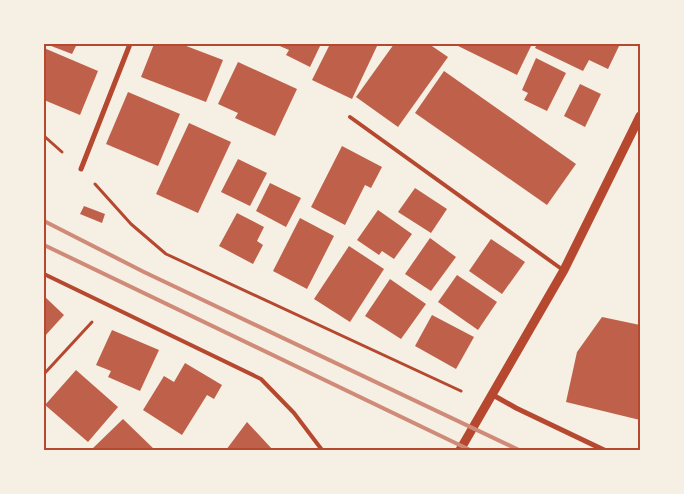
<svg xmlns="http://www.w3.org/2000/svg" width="684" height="494" font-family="'Titillium Web',sans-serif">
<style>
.building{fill:#bf614a}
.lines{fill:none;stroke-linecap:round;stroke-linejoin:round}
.path{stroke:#b5482f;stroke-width:3}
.service{stroke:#b5482f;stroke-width:4}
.minor{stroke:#b5482f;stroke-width:5}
.tertiary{stroke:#b5482f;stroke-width:9}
.rail{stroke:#cf8b77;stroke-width:4}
.neatline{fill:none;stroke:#b5482f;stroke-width:2}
</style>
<rect width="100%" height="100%" fill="#f6efe4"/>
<!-- building -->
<g class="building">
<path d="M 46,44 L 77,44 L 72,54 Z"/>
<path d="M 154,44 L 181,44 L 223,60 L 206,102 L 141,77 Z"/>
<path d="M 275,44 L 321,44 L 310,67 L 286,55 L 289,50 Z"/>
<path d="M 330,44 L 378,44 L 352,99 L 312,80 Z"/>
<path d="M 394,44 L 429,44 L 448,57 L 398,127 L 356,97 Z"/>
<path d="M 454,44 L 532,44 L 517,75 Z"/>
<path d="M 537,44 L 620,44 L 608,69 L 589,60 L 583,71 L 535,48 Z"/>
<path d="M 44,48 L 98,71 L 80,115 L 44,100 Z"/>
<path d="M 536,58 L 566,73 L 547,111 L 524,100 L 528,93 L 522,90 Z"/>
<path d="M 238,62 L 297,89 L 275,136 L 235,118 L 238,113 L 218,104 Z"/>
<path d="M 444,71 L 576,164 L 547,205 L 415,113 Z"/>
<path d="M 580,84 L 601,94 L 585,127 L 564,116 Z"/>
<path d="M 128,92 L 180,114 L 158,166 L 106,144 Z"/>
<path d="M 189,123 L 231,142 L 198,213 L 156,194 Z"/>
<path d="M 342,146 L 382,167 L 371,188 L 365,185 L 345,225 L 311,207 Z"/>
<path d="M 238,159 L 267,173 L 250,206 L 221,192 Z"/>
<path d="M 270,183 L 301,198 L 286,227 L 256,211 Z"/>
<path d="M 415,188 L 447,209 L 431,233 L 398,212 Z"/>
<path d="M 84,206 L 105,214 L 102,223 L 80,214 Z"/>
<path d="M 378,210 L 412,234 L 394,259 L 382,251 L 379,255 L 357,240 Z"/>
<path d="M 237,213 L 264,227 L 257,241 L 263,245 L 253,264 L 219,246 Z"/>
<path d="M 300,218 L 334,236 L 307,289 L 273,271 Z"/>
<path d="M 430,238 L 456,257 L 431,291 L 405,274 Z"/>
<path d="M 491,239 L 525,262 L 502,294 L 469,271 Z"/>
<path d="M 349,246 L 384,269 L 350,322 L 314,299 Z"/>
<path d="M 457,275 L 497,302 L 478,330 L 438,302 Z"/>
<path d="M 390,279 L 426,304 L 401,339 L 365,316 Z"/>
<path d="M 44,296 L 64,315 L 44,337 Z"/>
<path d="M 432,315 L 474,337 L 456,369 L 415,346 Z"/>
<path d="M 602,317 L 640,325 L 640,420 L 566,402 L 577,352 Z"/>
<path d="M 112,330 L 159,350 L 140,391 L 108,377 L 111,371 L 96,365 Z"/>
<path d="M 185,363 L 222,385 L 214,399 L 207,395 L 182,435 L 143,410 L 164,376 L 174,382 Z"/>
<path d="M 76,370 L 118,407 L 88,442 L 45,405 Z"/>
<path d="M 123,419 L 155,450 L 91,450 Z"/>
<path d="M 247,422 L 273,450 L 226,450 Z"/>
</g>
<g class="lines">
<!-- path -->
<g class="path">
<path d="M 44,136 L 62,152"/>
<path d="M 95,184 L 131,224 L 166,254 L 461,391"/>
<path d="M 44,374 L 92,322"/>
</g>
<!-- service -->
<g class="service">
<path d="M 350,117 L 563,270"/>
<path d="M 44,274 L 261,379 L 294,413 L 322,450"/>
</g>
<!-- minor -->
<g class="minor">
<path d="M 81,169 L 130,44"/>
<path d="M 493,395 L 516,408 L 604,450"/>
</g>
<!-- tertiary -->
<path class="tertiary" d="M 460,450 L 564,270 L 640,116"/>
<!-- rail -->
<g class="rail">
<path d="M 44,221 L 144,272 L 519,450"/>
<path d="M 44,245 L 470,450"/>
</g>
</g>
<!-- border -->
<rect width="684" height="494" fill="none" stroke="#f6efe4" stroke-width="90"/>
<rect x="45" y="45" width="594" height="404" class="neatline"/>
</svg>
